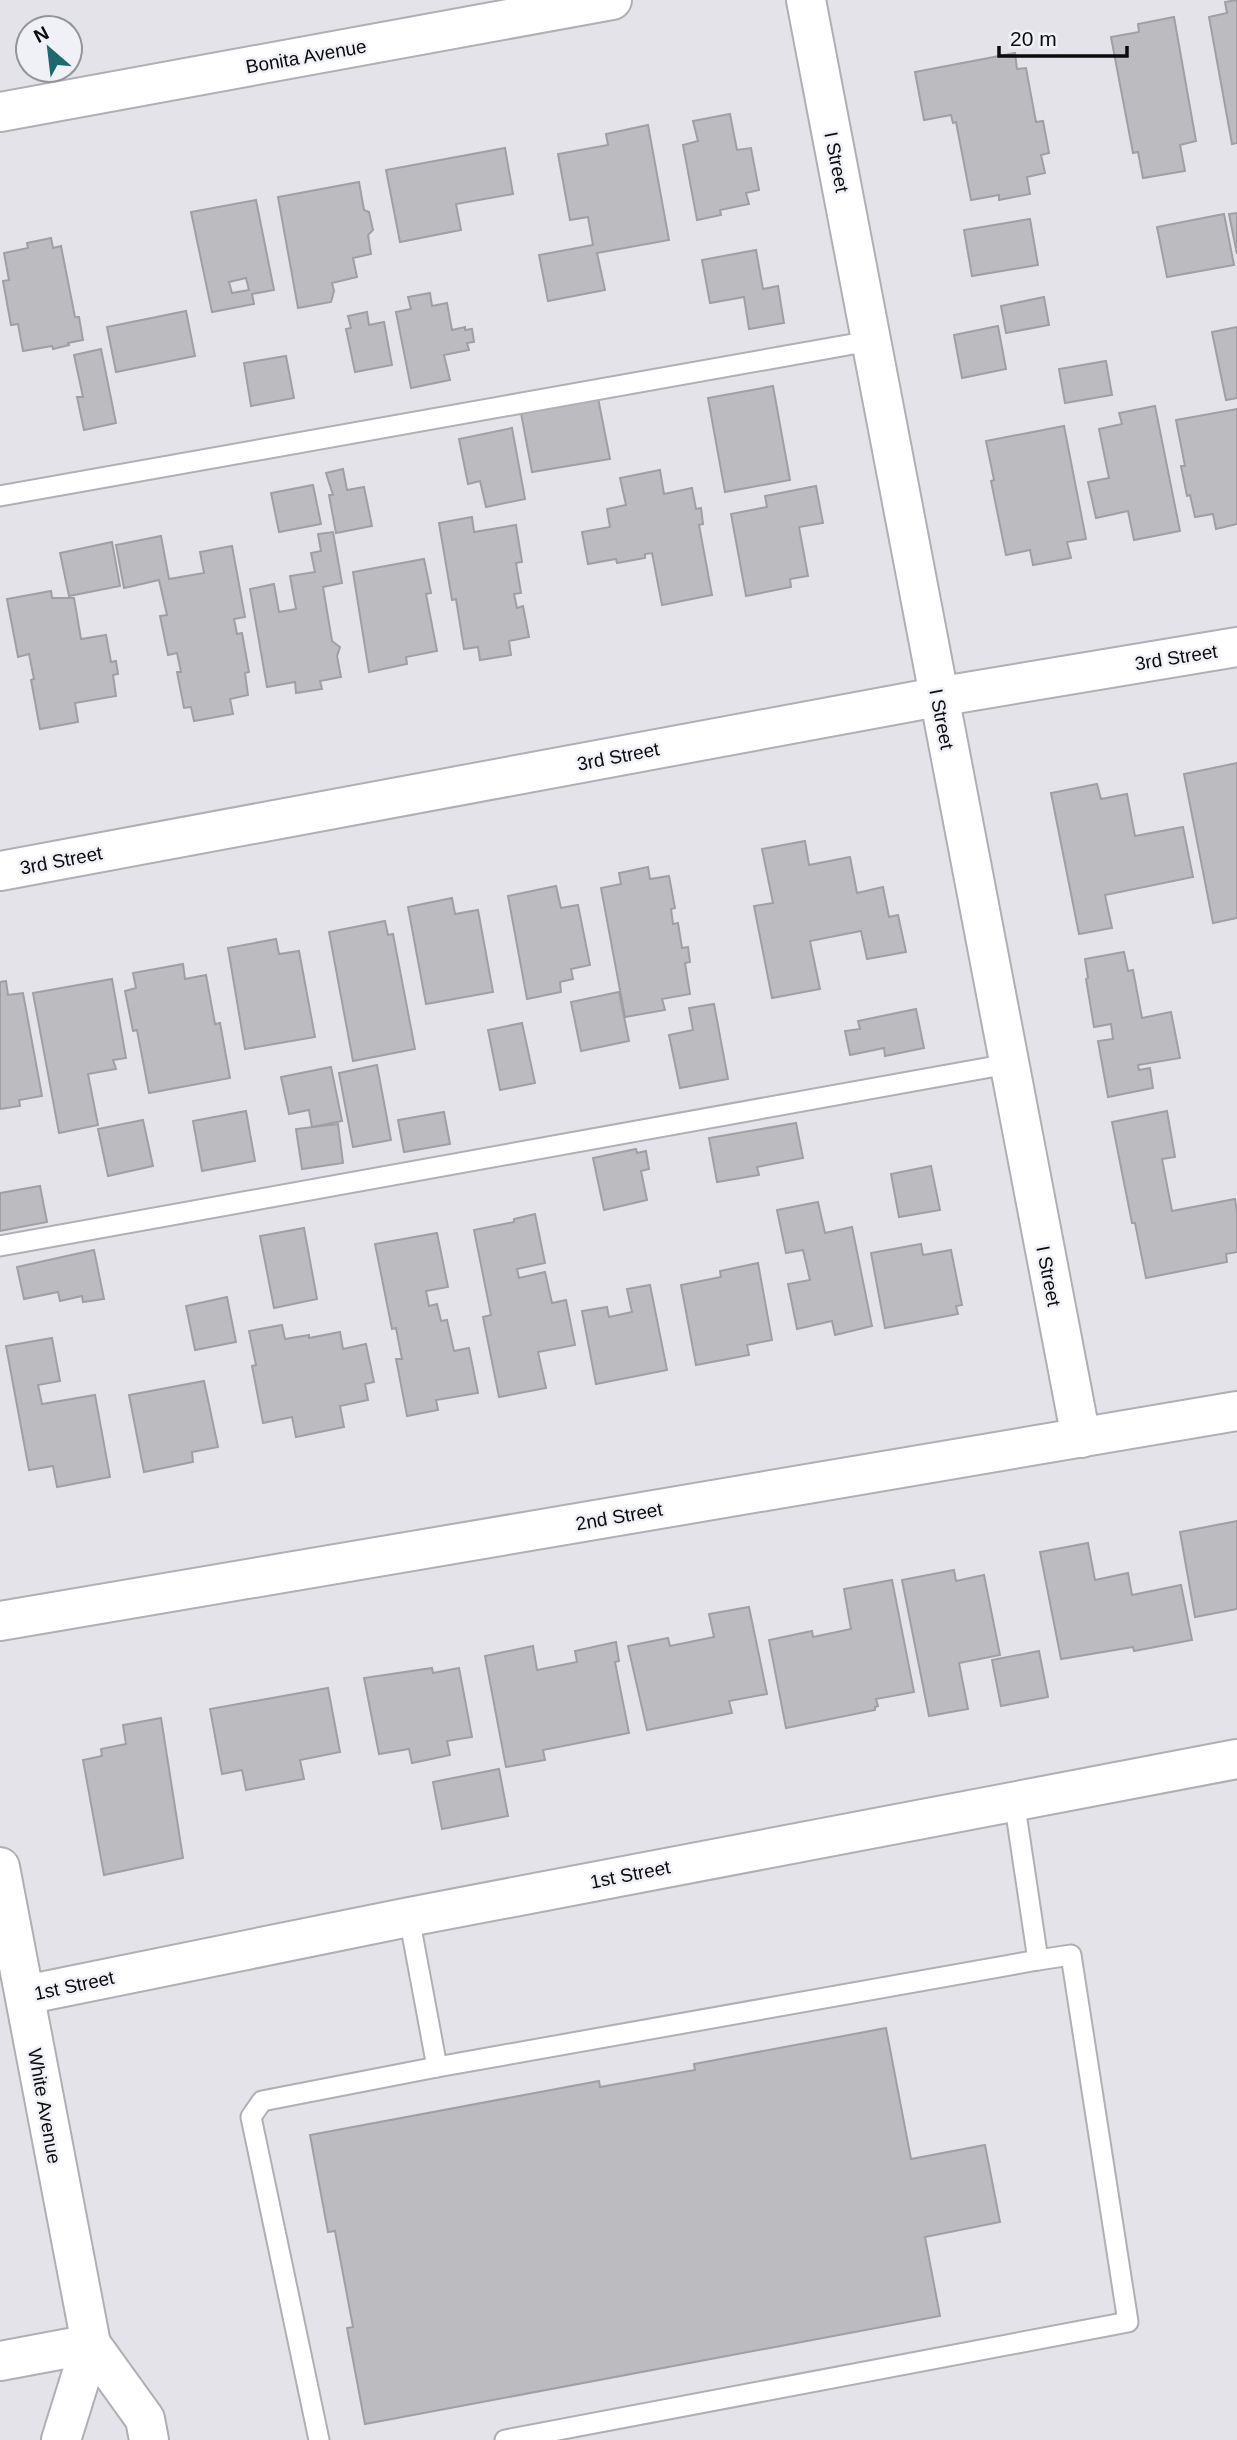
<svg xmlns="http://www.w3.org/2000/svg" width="1237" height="2440" font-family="Arial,sans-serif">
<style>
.building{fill:#bcbbc0;stroke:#9f9fa4;stroke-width:2;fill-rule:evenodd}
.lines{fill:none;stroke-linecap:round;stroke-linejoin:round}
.service-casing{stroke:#afafb4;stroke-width:23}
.minor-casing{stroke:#afafb4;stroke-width:42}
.secondary-casing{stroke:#afafb4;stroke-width:42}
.service{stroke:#fff;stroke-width:19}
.minor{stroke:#fff;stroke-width:38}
.secondary{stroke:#fff;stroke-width:38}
.labels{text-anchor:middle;stroke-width:5;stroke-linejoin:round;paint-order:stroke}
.street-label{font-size:19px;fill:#0b0b0d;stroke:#f0f1f6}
</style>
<rect width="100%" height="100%" fill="#e3e3e9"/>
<!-- building -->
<g class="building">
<path d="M 1237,0 L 1237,143 L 1232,144 L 1209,17 L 1227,13 L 1225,2 Z"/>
<path d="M 1174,17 L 1196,141 L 1180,145 L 1185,171 L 1143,178 L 1138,152 L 1133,153 L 1111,37 L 1139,32 L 1138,24 Z"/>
<path d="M 1015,53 L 1017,69 L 1026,68 L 1036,122 L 1043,121 L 1049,153 L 1041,155 L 1045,173 L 1027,177 L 1030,194 L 999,200 L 999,195 L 971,200 L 956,122 L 953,123 L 951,115 L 924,120 L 915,72 Z"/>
<path d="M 730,114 L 737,150 L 751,148 L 759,190 L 746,193 L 749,204 L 720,210 L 721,215 L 697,220 L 683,145 L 698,141 L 693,121 Z"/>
<path d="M 648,125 L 669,240 L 597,253 L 605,290 L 548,301 L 539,255 L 593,245 L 588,217 L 570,220 L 558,154 L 608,145 L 606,134 Z"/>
<path d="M 505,148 L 513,194 L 456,204 L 461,230 L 400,242 L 386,170 Z"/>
<path d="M 359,182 L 364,210 L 369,212 L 373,230 L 368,235 L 371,254 L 353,258 L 357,277 L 332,283 L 334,291 L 331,302 L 298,308 L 278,197 Z"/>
<path d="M 256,200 L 274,290 L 252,294 L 254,304 L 212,312 L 191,212 ZM 246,278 L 249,290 L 232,293 L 229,282 Z"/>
<path d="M 1237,213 L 1237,254 L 1229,214 Z"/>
<path d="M 1224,214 L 1234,265 L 1167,277 L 1157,227 Z"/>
<path d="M 1030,219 L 1038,265 L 972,276 L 964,230 Z"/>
<path d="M 51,238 L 53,248 L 61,246 L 75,317 L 79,317 L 83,340 L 68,343 L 69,345 L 53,349 L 52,346 L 23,351 L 18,324 L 11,325 L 3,281 L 9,280 L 4,253 L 28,248 L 27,243 Z"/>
<path d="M 756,250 L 763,289 L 778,286 L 784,323 L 749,329 L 744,297 L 710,303 L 702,260 Z"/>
<path d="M 430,293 L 432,306 L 447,303 L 452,330 L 465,327 L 465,330 L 472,329 L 474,342 L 467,343 L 469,350 L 444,355 L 450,380 L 411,388 L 396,312 L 411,309 L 408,297 Z"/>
<path d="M 1044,297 L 1049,325 L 1006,333 L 1001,306 Z"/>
<path d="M 186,311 L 195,356 L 116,372 L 107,327 Z"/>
<path d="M 367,312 L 369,325 L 384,322 L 392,365 L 355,372 L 346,329 L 351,328 L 348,316 Z"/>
<path d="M 998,326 L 1006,369 L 962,378 L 954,335 Z"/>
<path d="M 1237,327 L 1237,398 L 1226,400 L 1212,332 Z"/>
<path d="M 101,349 L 116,423 L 84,430 L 77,397 L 83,397 L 74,355 Z"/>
<path d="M 286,356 L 294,398 L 251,406 L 244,363 Z"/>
<path d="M 1106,361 L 1112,395 L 1065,403 L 1059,369 Z"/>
<path d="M 773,386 L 790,480 L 725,492 L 708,398 Z"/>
<path d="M 598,398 L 610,459 L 532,472 L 521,413 Z"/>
<path d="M 1155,406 L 1180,531 L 1134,540 L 1128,511 L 1096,518 L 1088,482 L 1109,478 L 1099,429 L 1122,424 L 1119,413 Z"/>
<path d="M 1237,409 L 1237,524 L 1216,529 L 1213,514 L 1195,517 L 1190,495 L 1187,496 L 1181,466 L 1185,466 L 1176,420 Z"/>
<path d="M 1064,426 L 1086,539 L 1067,542 L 1071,558 L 1033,565 L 1030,550 L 1006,555 L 991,481 L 994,480 L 986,441 Z"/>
<path d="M 512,428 L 525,499 L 486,507 L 480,481 L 468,484 L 459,439 Z"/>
<path d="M 343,469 L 347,490 L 364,487 L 372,526 L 336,533 L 329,495 L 333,495 L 326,473 Z"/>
<path d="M 660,470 L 664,494 L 692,488 L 696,509 L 701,508 L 703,524 L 699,525 L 712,595 L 662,605 L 652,553 L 645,554 L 645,558 L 617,563 L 616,559 L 588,564 L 582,532 L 610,527 L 607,509 L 626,505 L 620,478 Z"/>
<path d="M 313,485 L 321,524 L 279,532 L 271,493 Z"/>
<path d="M 816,486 L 823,523 L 799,527 L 808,576 L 790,579 L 791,587 L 746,596 L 731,514 L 767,507 L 765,496 Z"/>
<path d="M 472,517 L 474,532 L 516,525 L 522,562 L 516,563 L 521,593 L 514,594 L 517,608 L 523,606 L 529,637 L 509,641 L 511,655 L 480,660 L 478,647 L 464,649 L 456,599 L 452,600 L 439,523 Z"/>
<path d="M 333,532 L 342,583 L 323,587 L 332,641 L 340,647 L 337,656 L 341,677 L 320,681 L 322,689 L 296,693 L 295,682 L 267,687 L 250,589 L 274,584 L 279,612 L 296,609 L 290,576 L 315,572 L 311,553 L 321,551 L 318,534 Z"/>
<path d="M 161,536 L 169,579 L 204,573 L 200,552 L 232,546 L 245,617 L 234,619 L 237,634 L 242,633 L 249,672 L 245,673 L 248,695 L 230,699 L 233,714 L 194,721 L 191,707 L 184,708 L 177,672 L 181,672 L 177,653 L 168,655 L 160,616 L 167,615 L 159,580 L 124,588 L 116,545 Z"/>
<path d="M 112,542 L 120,586 L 69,596 L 60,553 Z"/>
<path d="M 424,559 L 431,593 L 426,594 L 437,651 L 406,657 L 407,664 L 369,672 L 353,572 Z"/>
<path d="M 51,591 L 52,598 L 74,598 L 81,639 L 106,635 L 111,662 L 116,661 L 118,674 L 113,675 L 116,696 L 75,703 L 78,722 L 40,729 L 31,680 L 34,679 L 29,654 L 18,657 L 7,599 Z"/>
<path d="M 1237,763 L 1237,918 L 1213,923 L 1184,774 Z"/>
<path d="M 1097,784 L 1101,799 L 1127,794 L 1135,836 L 1183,827 L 1193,877 L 1105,895 L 1112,928 L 1079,934 L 1051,793 Z"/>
<path d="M 805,841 L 809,865 L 850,857 L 857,893 L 883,887 L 889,917 L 898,915 L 906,952 L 867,959 L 861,931 L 810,941 L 820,989 L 772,998 L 754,906 L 773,903 L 762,849 Z"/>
<path d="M 648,867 L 650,879 L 669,876 L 675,908 L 671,909 L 673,924 L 678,923 L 682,948 L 688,947 L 690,962 L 685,963 L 690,994 L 662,999 L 665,1010 L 625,1017 L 601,888 L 621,884 L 619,873 Z"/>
<path d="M 556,886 L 561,908 L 578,905 L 590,965 L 571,969 L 573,979 L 560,982 L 561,992 L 527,999 L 508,896 Z"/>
<path d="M 452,898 L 455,914 L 478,910 L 493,992 L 426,1004 L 408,907 Z"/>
<path d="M 385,921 L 388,935 L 393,934 L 415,1049 L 353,1061 L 329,932 Z"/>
<path d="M 276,939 L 279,954 L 299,951 L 315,1037 L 245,1049 L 228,948 Z"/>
<path d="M 1124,952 L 1128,971 L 1133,970 L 1142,1018 L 1171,1012 L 1180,1058 L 1138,1065 L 1139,1070 L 1150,1068 L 1153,1088 L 1108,1097 L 1098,1041 L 1113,1039 L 1111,1024 L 1094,1027 L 1086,979 L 1088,978 L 1085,959 Z"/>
<path d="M 183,964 L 185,979 L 206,975 L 215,1024 L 220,1023 L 230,1078 L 149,1093 L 137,1030 L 133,1031 L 125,991 L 136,988 L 133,973 Z"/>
<path d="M 112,979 L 126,1058 L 113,1060 L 116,1069 L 88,1074 L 98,1125 L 59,1133 L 33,993 Z"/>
<path d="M 6,981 L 8,995 L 23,993 L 42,1096 L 19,1100 L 20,1106 L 0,1109 L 0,982 Z"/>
<path d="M 619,992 L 629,1041 L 581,1051 L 571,1002 Z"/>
<path d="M 714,1004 L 728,1079 L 680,1088 L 669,1035 L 693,1030 L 689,1008 Z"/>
<path d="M 916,1009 L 924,1048 L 885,1056 L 884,1048 L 850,1055 L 845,1031 L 860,1029 L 858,1021 Z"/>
<path d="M 522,1023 L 535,1083 L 500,1090 L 488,1030 Z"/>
<path d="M 377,1065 L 391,1140 L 353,1147 L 339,1073 Z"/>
<path d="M 331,1067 L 342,1121 L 312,1127 L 309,1110 L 289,1114 L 281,1077 Z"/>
<path d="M 246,1111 L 255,1161 L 202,1171 L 193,1121 Z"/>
<path d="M 1167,1111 L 1175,1157 L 1162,1159 L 1172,1211 L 1235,1199 L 1237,1212 L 1237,1252 L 1226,1254 L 1227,1262 L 1146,1278 L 1135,1223 L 1132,1223 L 1112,1122 Z"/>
<path d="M 444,1112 L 450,1144 L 404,1152 L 398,1120 Z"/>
<path d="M 143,1120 L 153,1166 L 108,1176 L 98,1129 Z"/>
<path d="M 796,1123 L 803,1158 L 757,1167 L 759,1175 L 717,1182 L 709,1138 Z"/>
<path d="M 338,1124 L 343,1163 L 302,1169 L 296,1129 Z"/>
<path d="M 636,1149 L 637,1153 L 646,1151 L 649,1169 L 641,1171 L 647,1200 L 604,1210 L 593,1158 Z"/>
<path d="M 931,1166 L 940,1210 L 899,1217 L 891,1174 Z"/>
<path d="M 40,1186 L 47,1222 L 0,1231 L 0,1193 Z"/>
<path d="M 818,1202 L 825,1233 L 852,1227 L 872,1326 L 835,1335 L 832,1321 L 797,1329 L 788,1284 L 810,1280 L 803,1250 L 786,1253 L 777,1210 Z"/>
<path d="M 535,1214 L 545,1263 L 517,1269 L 519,1278 L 545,1272 L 552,1303 L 566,1300 L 575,1345 L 538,1352 L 546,1388 L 499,1397 L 483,1317 L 491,1315 L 474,1230 L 514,1222 L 514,1219 Z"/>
<path d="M 304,1228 L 317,1299 L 274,1308 L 260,1236 Z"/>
<path d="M 437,1233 L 448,1287 L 426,1291 L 429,1306 L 437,1304 L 441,1321 L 447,1320 L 454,1351 L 469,1348 L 478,1393 L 436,1400 L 438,1410 L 407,1416 L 396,1359 L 402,1359 L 396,1328 L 392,1329 L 375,1244 Z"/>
<path d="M 921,1244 L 923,1255 L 951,1250 L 962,1305 L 956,1306 L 958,1314 L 885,1328 L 871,1253 Z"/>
<path d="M 94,1250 L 104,1299 L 83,1302 L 82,1296 L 60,1301 L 58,1292 L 24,1299 L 17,1267 Z"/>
<path d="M 758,1263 L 772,1340 L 747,1345 L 749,1355 L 696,1365 L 681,1285 L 721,1277 L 720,1271 Z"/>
<path d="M 650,1285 L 667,1370 L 596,1384 L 582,1311 L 607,1307 L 609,1317 L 632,1312 L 627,1289 Z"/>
<path d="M 227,1297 L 236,1342 L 195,1350 L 186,1306 Z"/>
<path d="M 282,1325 L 285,1339 L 309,1335 L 309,1338 L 340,1332 L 343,1349 L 366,1344 L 374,1382 L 365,1384 L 368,1400 L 340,1406 L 344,1427 L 296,1437 L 292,1417 L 263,1423 L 252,1366 L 256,1365 L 249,1331 Z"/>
<path d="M 52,1338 L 60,1381 L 38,1385 L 42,1404 L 95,1395 L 110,1477 L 57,1487 L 53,1466 L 29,1470 L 6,1346 Z"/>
<path d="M 204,1381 L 218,1447 L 192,1452 L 193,1462 L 144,1472 L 129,1395 Z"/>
<path d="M 1237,1521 L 1237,1609 L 1195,1617 L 1180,1532 Z"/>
<path d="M 1088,1543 L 1095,1580 L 1128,1573 L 1132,1595 L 1181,1585 L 1192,1640 L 1134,1651 L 1133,1647 L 1061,1659 L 1040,1552 Z"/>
<path d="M 954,1570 L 956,1581 L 984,1575 L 1000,1655 L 959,1663 L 968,1709 L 929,1716 L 902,1580 Z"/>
<path d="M 892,1580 L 914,1692 L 876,1699 L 878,1706 L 875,1707 L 875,1710 L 786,1728 L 769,1640 L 812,1631 L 813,1637 L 851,1629 L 844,1589 Z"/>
<path d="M 749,1607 L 767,1694 L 729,1701 L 732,1713 L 647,1730 L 628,1646 L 668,1638 L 670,1646 L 714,1637 L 709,1614 Z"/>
<path d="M 616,1642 L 619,1661 L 615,1662 L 629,1733 L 543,1750 L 545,1760 L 506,1767 L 485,1656 L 533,1646 L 537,1670 L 577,1662 L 575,1651 Z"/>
<path d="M 1039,1651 L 1048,1697 L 1001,1706 L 992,1660 Z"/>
<path d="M 432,1668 L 433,1673 L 459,1668 L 472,1737 L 447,1741 L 450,1755 L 412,1763 L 409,1749 L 379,1754 L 364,1678 Z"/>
<path d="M 328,1688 L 340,1752 L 300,1760 L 304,1779 L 246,1790 L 242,1770 L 222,1774 L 210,1709 Z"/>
<path d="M 161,1718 L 183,1858 L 104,1875 L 83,1760 L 102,1756 L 101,1749 L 126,1744 L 123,1725 Z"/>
<path d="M 499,1769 L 508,1816 L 442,1829 L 433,1782 Z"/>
<path d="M 886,2028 L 911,2159 L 985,2145 L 1000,2222 L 925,2237 L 940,2316 L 365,2424 L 347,2328 L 353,2327 L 335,2231 L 328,2232 L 310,2135 L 599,2081 L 600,2087 L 695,2070 L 694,2064 Z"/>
</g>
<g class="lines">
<defs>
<g id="service">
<path d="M 0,496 L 870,341"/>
<path d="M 0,1246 L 1008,1064"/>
<path d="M 409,1917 L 437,2067 L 1038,1960 L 1014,1800"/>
<path d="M 319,2440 L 251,2117 L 262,2101 L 437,2067"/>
<path d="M 505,2440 L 1128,2322 L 1071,1955 L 1038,1960"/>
</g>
<g id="minor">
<path d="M 806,0 L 1081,1438"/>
<path d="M 0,871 L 937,697 L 1237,647"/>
<path d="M 0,1621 L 1237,1411"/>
<path d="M 25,1995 L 409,1917 L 1237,1759"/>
<path d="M 0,2361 L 91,2344"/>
</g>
<g id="secondary">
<path d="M 0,112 L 612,0"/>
<path d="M 0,1867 L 91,2344 L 145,2419 L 149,2440"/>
<path d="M 61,2440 L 91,2344"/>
</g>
</defs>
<!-- service casing -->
<use href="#service" class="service-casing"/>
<!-- minor casing -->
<use href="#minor" class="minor-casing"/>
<!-- secondary casing -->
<use href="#secondary" class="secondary-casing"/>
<!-- service -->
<use href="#service" class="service"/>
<!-- minor -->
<use href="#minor" class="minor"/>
<!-- secondary -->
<use href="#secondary" class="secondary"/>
</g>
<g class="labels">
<!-- street labels -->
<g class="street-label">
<text transform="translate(306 56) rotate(-10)" y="7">Bonita Avenue</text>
<text transform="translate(837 162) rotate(79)" y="7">I Street</text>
<text transform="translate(1176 657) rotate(-9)" y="7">3rd Street</text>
<text transform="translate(942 719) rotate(79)" y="7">I Street</text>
<text transform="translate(618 756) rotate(-11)" y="7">3rd Street</text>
<text transform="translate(61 860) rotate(-11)" y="7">3rd Street</text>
<text transform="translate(1049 1276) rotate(79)" y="7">I Street</text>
<text transform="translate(619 1516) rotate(-10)" y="7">2nd Street</text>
<text transform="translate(630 1874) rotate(-11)" y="7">1st Street</text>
<text transform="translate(74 1985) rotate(-12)" y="7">1st Street</text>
<text transform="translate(45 2106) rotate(80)" y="7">White Avenue</text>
</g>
</g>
<!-- north arrow -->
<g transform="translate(49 49) rotate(332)"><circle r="33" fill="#f0f1f6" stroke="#949599" stroke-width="2"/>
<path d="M0-5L12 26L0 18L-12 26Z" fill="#1d696f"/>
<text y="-10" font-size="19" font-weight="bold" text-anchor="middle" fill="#0b0b0d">N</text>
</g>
<!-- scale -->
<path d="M999 46v10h128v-10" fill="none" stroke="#0b0b0d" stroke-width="3.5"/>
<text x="1010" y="46" font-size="21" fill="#0b0b0d" stroke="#f0f1f6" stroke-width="5" paint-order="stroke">20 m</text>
</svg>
